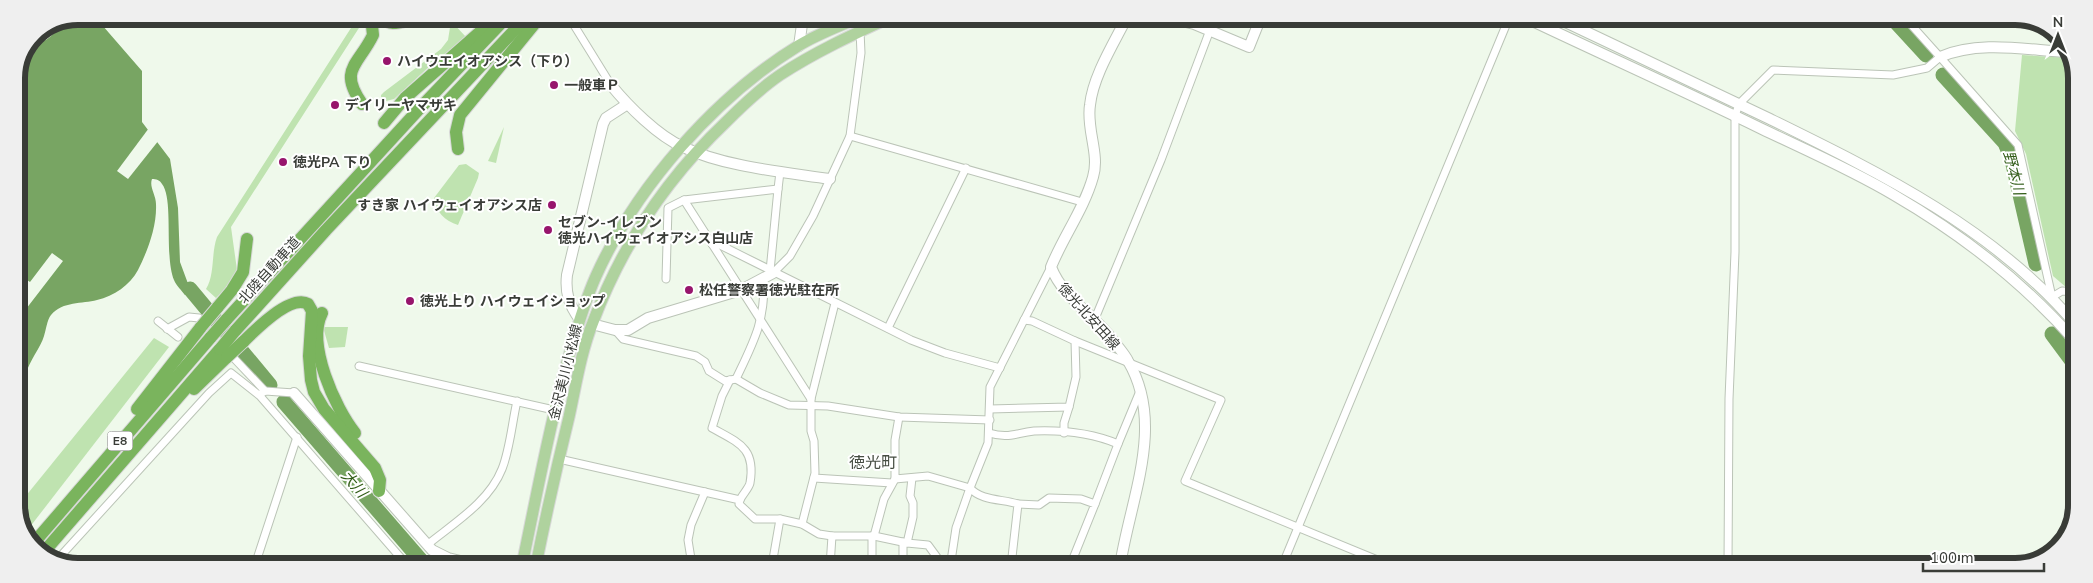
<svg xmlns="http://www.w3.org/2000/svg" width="2093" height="583" font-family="'Nunito Sans','Noto Sans JP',sans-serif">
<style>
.green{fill:#bfe3b0}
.water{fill:#78a563}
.pier{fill:#eff9eb}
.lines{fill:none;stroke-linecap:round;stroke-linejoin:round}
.river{stroke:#78a563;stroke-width:15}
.street-casing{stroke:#bbc4b7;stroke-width:9}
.secondary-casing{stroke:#bbc4b7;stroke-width:12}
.primary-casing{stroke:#d7d8d7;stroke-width:13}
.highway-casing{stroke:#d7d8d7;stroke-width:14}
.street{stroke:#fff;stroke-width:7}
.secondary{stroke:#fff;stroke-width:10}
.primary{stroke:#afd29e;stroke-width:11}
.highway{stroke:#7ab45d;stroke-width:12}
.highway-bridge-casing{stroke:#d7d8d7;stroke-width:14;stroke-linecap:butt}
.highway-bridge{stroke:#7ab45d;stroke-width:12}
.poi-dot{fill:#97156c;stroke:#fff;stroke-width:2}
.labels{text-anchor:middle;stroke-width:4;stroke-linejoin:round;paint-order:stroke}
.shield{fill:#fff;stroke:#747673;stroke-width:1}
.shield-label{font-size:12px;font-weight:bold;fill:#393c37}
.poi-label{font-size:14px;font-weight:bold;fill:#393c37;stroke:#fff;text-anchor:start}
.street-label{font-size:14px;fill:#393c37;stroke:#fff}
.water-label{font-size:15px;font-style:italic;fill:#315c18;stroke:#fff}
.quarter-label{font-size:16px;fill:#464d42;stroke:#fff}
.rim{fill:none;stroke:#393c37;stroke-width:6}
</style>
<rect width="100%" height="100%" fill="#eff9eb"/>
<!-- green -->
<g class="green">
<path d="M 358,17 L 366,17 L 231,227 L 237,270 L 232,282 L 216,298 L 206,289 C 215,275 211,253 217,237 Z"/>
<path d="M 451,21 L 466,37 L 432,64 L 394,99 L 386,101 L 381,99 L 381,95 L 384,92 L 441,49 L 448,40 Z"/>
<path d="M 2022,55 L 2070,58 L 2077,74 L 2076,289 L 2067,288 L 2053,276 L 2026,154 L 2015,131 Z"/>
<path d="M 504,127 L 496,163 L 488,161 Z"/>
<path d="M 466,164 L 479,173 L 478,178 L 458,225 C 445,221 435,211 434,198 L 459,165 Z"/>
<path d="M 323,327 L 348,327 L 345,347 L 329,348 Z"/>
<path d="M 154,338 L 169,347 L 26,532 L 16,508 Z"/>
</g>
<!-- water -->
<path class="water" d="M 96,18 L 142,71 L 142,122 L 170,159 L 178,208 L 180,262 L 190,289 L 185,295 C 182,291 176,285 174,280 C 164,256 174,199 162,184 C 160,180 156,179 152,179 C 149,187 156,195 156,204 C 157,226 148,250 138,270 C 130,285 114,296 97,300 C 82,304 63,301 51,315 C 47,320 46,330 44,336 C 41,347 29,361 26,374 C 22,393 28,416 16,433 L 16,78 L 31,43 C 53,44 53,28 68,21 C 75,16 88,19 96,18 Z"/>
<!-- pier -->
<g class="pier">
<path d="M 149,128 L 159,140 L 128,179 L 117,171 Z"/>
<path d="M 52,253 L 63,261 L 16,322 L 16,294 L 27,280 L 30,282 Z"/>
</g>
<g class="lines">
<!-- river -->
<g class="river">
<path d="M 1892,18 L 1926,55"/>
<path d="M 1943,75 L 2005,143 L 2012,160 L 2036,264"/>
<path d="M 190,289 L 270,385"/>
<path d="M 2052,334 L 2075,365"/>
<path d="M 284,402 L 425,565"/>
</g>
<defs>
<g id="street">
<path d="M 569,17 L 611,85"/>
<path d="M 1940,57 L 2018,145 L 2052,297 L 2062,291 L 2076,292"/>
<path d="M 850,136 L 1082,202"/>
<path d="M 778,189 L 780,172"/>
<path d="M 684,200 L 811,399 L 811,431 L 814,441 L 815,473 L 802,524"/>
<path d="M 712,244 L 718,244 L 911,340 L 945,353 L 1000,368"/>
<path d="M 773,273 L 790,256 L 813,216 L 850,136 L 861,53 L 860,31"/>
<path d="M 666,279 L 668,208 L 684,200 L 778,189 L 770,271"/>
<path d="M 158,321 L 178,337"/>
<path d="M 1094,321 L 1161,160 L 1210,30"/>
<path d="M 888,328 L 966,168"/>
<path d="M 167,329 L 189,317 L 199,318 L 206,326"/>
<path d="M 615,330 L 623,339 L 696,356 L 705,362 L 709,371 L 725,381 L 736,379 L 760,393 L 789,405 L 828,406 L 899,417 L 990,420"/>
<path d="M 1075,341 L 1221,400 L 1185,481 L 1392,566"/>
<path d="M 229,353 L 265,391"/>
<path d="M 359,366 L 554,410"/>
<path d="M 736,379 C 754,341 765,322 764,279"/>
<path d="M 730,380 L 722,396 L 712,428 C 739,443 756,448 750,483 C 749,488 742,495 740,500"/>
<path d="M 262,393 L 265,391 L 294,393"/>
<path d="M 811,399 L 835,303"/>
<path d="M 990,409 L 1069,407 L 1076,377 L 1075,341 L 1032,321 L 1024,320"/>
<path d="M 899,417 L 895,440 L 895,479 L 928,476 L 970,488 L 956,528 L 951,561"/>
<path d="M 989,433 C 1009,439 1015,433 1034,431 C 1061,430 1092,433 1118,444 L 1140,391"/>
<path d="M 1064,433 L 1064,423 L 1069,407"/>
<path d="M 559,459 L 740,500 L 739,504 L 755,519 L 780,519 L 802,524 L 819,534 L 832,536 L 874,536 L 907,543 L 928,545 L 939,560 L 1008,566"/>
<path d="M 814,478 L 892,483"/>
<path d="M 1018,504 L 1039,505 L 1049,498 L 1081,499 L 1095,504 L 1070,566"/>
<path d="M 1095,504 L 1118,444"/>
<path d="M 874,536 L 884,499 L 895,479"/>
<path d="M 907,543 L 913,517 L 913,503 L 910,496 L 912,478"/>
<path d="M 427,545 C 454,523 489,502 502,469 C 510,449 512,423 517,401"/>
<path d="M 56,561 L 209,393 L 231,373 L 260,396 L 407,565"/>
<path d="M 255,565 L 297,437"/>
<path d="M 692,565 L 688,540 L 691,525 L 705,492"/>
<path d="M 772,565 L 780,519"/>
<path d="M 830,566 L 832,536"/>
<path d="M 872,566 L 872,536"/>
<path d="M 903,566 L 903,542"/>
<path d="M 1011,566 L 1018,504 C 1003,499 981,501 970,488 L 988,443 L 990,387 L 1051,267"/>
<path d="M 1282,566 L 1509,18"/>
<path d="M 1728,566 L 1729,399 L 1735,252 L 1735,116 L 1739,104 L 1773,70 L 1893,75 L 1927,68 L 1940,57 L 1905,18"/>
</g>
<g id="secondary">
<path d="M 1166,17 L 1194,24 L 1249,47 L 1261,17"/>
<path d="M 1526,18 C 1604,55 1684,91 1762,129 C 1806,150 1852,170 1894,195 C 1961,234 2024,283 2075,341"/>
<path d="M 1557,18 C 1628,52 1699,85 1770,119 C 1880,173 1995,229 2076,325"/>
<path d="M 799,46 L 803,17"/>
<path d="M 1940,57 C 1979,40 2027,50 2067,52"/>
<path d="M 611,85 C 628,106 658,136 683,147 C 725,167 784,172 830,179"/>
<path d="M 580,320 C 569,305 565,293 567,275 L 603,124 L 606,118 L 626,105"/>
<path d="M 592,324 L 615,330 L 628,330 L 648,318 L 741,290 L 773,273"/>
<path d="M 294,393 L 432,550 L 448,558 L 477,565"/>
<path d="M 1120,566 C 1130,499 1166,425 1128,361 C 1124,353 1117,346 1112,339 C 1093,314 1063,298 1051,267 C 1063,237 1084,209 1093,177 C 1100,154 1086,129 1090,105 C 1093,76 1114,43 1127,17"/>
</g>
<g id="primary">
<path d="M 522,565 C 536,499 548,431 566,366 C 575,335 583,305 596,276 C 636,187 715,97 798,46 C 817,34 840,26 860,17"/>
<path d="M 536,565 C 546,515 557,466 569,417 C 576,385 581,352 593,322 C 622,245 667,178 726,122 C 743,105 761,88 780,75 C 815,52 854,34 891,17"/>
</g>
<g id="highway">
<path d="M 384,17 C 389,27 400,22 409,20"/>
<path d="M 362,104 C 338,69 358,66 373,35 L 371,17"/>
<path d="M 384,123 L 405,98 L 497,17"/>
<path d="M 458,149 L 456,132 L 460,115 L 540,17"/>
<path d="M 217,308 L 232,290 L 243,272 L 247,239"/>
<path d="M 322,313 C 306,344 335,408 355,433"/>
<path d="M 226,320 L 421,107 L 507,17"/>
<path d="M 235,331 L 326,230 L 527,17"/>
<path d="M 243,342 C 255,330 291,294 308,304 L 312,311 L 309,356 L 311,380 L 314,392 L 324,409 L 375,468 L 380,480 L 379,491"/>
<path d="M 194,389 L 227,357"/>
<path d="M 137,409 L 201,327"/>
<path d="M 32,545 L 211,337"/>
<path d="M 43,553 L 220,349"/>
</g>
</defs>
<!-- street casing -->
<use href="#street" class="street-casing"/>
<!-- secondary casing -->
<use href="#secondary" class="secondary-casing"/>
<!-- primary casing -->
<use href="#primary" class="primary-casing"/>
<!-- highway casing -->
<use href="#highway" class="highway-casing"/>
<!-- street -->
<use href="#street" class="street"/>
<!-- secondary -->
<use href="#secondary" class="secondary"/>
<!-- primary -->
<use href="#primary" class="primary"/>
<!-- highway -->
<use href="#highway" class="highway"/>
<defs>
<g id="highway-bridge">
<path d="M 201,327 L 217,308"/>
<path d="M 211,337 L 226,320"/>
<path d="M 220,349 L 235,331"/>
<path d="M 227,357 L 243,342"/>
</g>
</defs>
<!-- highway-bridge casing -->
<use href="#highway-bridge" class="highway-bridge-casing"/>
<!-- highway-bridge -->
<use href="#highway-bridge" class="highway-bridge"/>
</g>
<!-- markers -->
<g class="poi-dot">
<circle cx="387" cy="61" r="5"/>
<circle cx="554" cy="85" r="5"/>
<circle cx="335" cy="105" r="5"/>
<circle cx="283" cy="162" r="5"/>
<circle cx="552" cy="205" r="5"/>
<circle cx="548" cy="230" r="5"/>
<circle cx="689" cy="290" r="5"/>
<circle cx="410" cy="301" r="5"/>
</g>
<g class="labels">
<!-- shield labels -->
<rect class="shield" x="107.5" y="431.5" width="25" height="19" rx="4"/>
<g class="shield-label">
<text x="120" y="445">E8</text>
</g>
<!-- poi labels -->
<g class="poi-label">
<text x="397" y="66">ハイウエイオアシス（下り）</text>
<text x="564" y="90">一般車Ｐ</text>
<text x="345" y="110">デイリーヤマザキ</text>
<text x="293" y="167">徳光PA 下り</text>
<text x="542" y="210" text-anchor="end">すき家 ハイウェイオアシス店</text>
<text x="558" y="227">セブン-イレブン<tspan x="558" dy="16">徳光ハイウェイオアシス白山店</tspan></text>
<text x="699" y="295">松任警察署徳光駐在所</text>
<text x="420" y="306">徳光上り ハイウェイショップ</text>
</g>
<!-- street labels -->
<g class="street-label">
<text transform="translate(269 270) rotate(-48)" y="5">北陸自動車道</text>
<text transform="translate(1089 316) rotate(48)" y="5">徳光北安田線</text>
<text transform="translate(565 372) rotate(-76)" y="5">金沢美川小松線</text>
</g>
<!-- water labels -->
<g class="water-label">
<text transform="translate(2014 173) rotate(75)" y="5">野本川</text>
<text transform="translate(354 484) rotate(49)" y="5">大川</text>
</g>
<!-- quarter labels -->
<g class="quarter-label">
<text x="873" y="468">徳光町</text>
</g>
</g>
<!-- crop -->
<path d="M0 0H2093V583H0ZM78 25H2015A53 53 0 0 1 2068 78V505A53 53 0 0 1 2015 558H78A53 53 0 0 1 25 505V78A53 53 0 0 1 78 25Z" fill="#efefef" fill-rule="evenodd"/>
<path class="rim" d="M78 25H2015A53 53 0 0 1 2068 78V505A53 53 0 0 1 2015 558H78A53 53 0 0 1 25 505V78A53 53 0 0 1 78 25Z"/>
<!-- north arrow -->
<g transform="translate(2058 35)" stroke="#ffffff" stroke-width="4" paint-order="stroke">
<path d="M0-4L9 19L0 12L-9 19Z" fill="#393c37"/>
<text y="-8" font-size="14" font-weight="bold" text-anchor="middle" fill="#393c37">N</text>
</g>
<!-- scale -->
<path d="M1923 563v8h121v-8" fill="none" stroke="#393c37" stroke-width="2.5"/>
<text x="1930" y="563" font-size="15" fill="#393c37" stroke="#ffffff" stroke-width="4" paint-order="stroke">100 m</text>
</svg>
